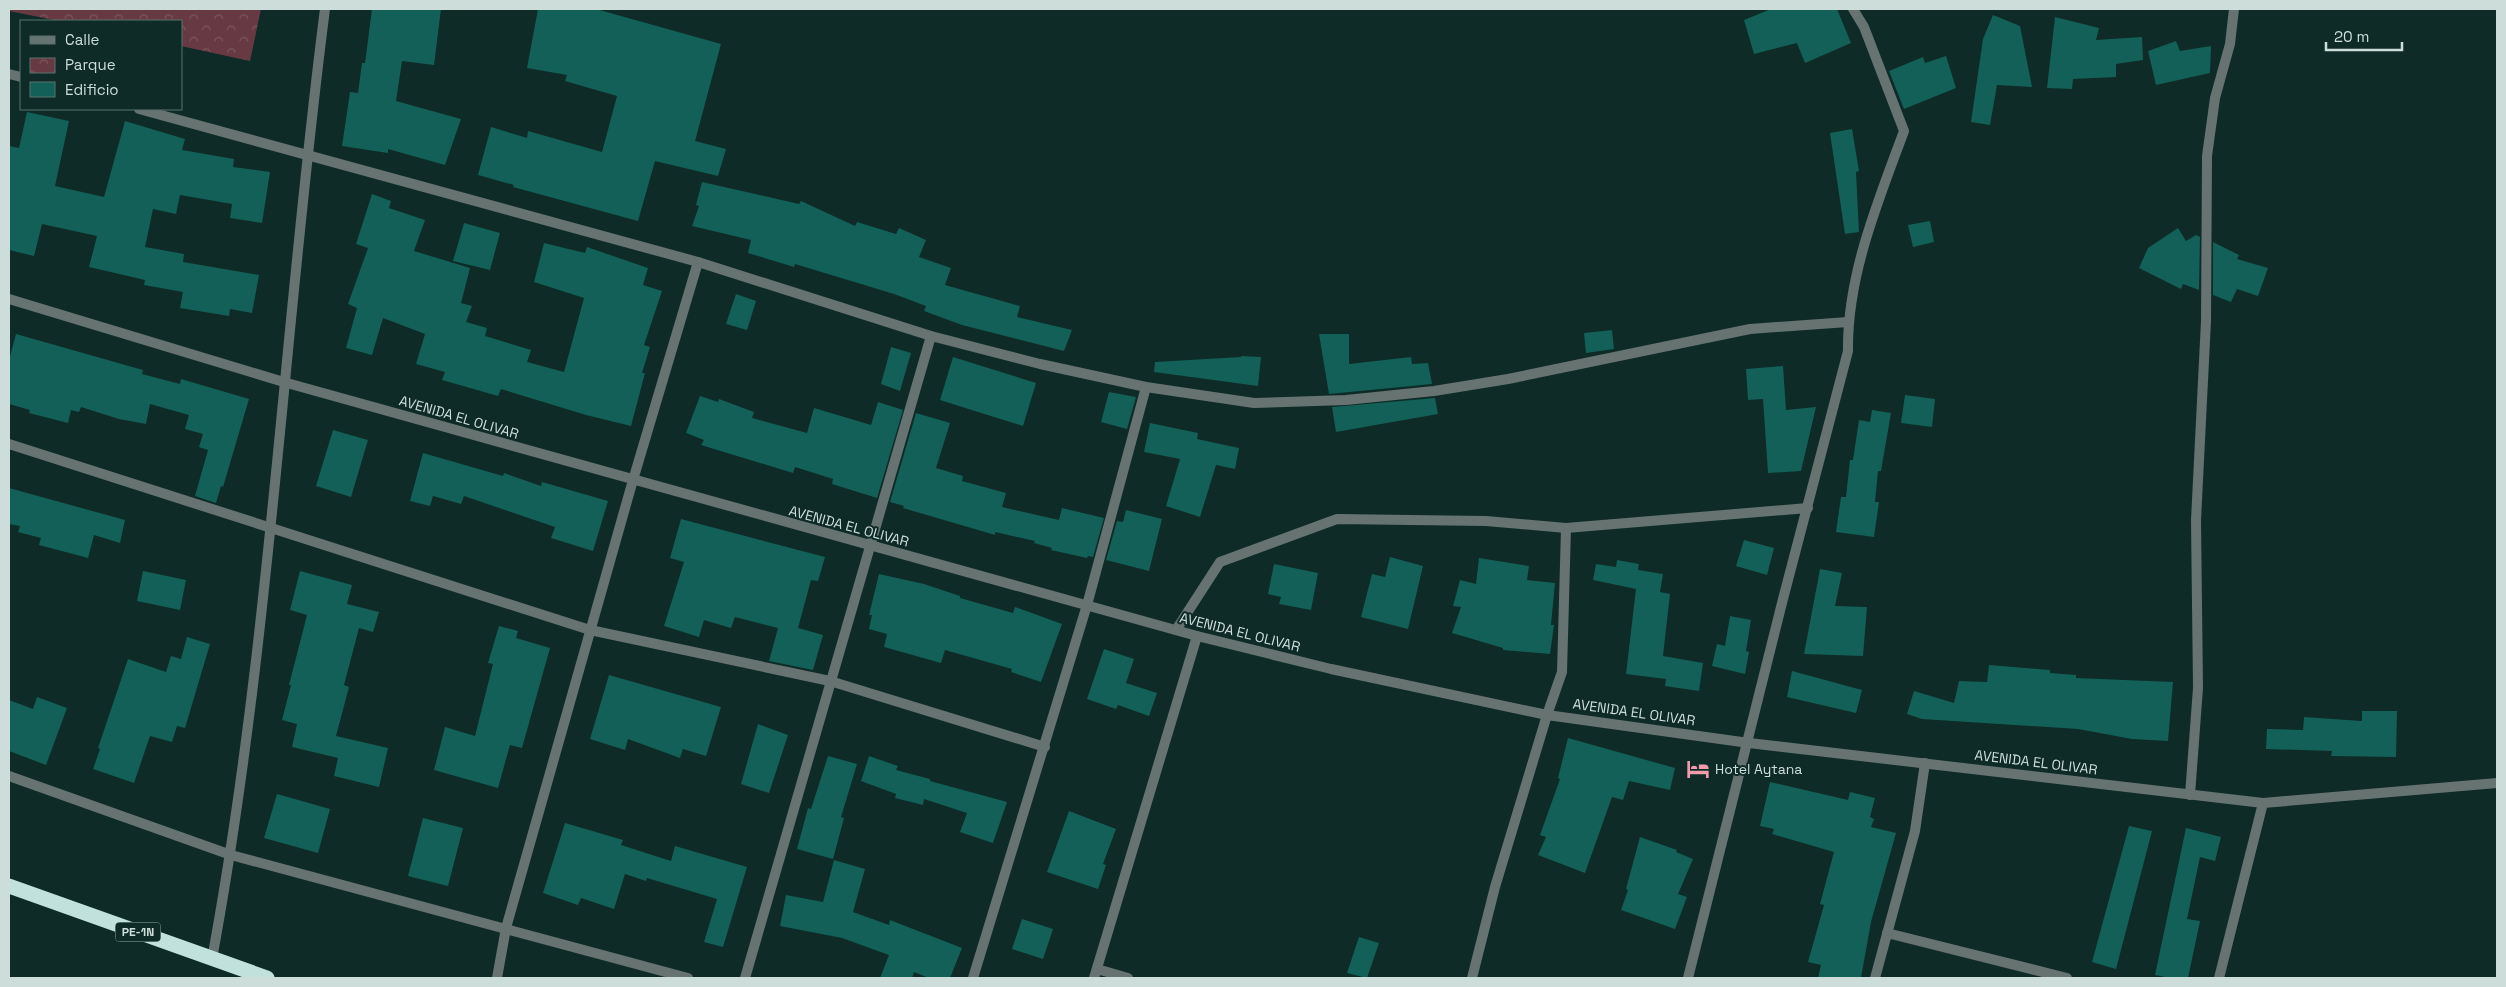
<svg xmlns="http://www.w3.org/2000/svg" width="2506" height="987" font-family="'Space Grotesk',sans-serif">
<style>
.park{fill:url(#park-crowns)}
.building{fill:#126057}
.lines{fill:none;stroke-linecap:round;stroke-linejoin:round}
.street{stroke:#667371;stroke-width:10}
.highway{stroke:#c0e1dc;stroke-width:15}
.labels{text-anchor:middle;stroke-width:4;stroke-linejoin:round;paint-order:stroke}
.shield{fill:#0e2b27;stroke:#94a8a4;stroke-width:1}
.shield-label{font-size:12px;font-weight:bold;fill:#cdddda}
.street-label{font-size:14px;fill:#cdddda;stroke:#0e2b27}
.poi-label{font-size:14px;fill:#cdddda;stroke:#0e2b27;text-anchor:start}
</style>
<defs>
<pattern id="park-crowns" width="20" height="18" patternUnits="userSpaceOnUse" patternTransform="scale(1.25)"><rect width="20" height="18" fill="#673a43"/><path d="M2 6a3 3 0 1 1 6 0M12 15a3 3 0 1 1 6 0" fill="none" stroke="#7c565e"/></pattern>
</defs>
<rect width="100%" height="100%" fill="#0e2b27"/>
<!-- park -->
<path class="park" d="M 9,9 L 261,9 L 250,61 L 181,46 L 181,21 L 59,21 L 9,11 Z"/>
<!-- building -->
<g class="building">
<path d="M 372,9 L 441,9 L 434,65 L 402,61 L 396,101 L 461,119 L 445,165 L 388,149 L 388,153 L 342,146 L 350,92 L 358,93 L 362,63 L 365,63 Z"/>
<path d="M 538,9 L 596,9 L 721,44 L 695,141 L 726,149 L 718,176 L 655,161 L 638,221 L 513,187 L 514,185 L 478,175 L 491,127 L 527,138 L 528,131 L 602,152 L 617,96 L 565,81 L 567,75 L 527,68 Z"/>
<path d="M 1771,9 L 1837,9 L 1851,43 L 1805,63 L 1797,43 L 1754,54 L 1744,20 Z"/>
<path d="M 1993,15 L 2020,26 L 2032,87 L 1997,85 L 1990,125 L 1971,122 L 1983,39 Z"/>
<path d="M 2055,17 L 2099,28 L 2096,40 L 2142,37 L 2143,60 L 2116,64 L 2116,77 L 2073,79 L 2072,89 L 2047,88 Z"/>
<path d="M 2176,41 L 2180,51 L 2211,46 L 2210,73 L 2156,85 L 2148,51 Z"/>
<path d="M 1946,56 L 1956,88 L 1904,109 L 1889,71 L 1923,57 L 1925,63 Z"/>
<path d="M 27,112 L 69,121 L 55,186 L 104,197 L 125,121 L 185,139 L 182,150 L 234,159 L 233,167 L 270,172 L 262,223 L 230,218 L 232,204 L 180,195 L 176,214 L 153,209 L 145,247 L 184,254 L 183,262 L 259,275 L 252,313 L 230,309 L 229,316 L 180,308 L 183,292 L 144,285 L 145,280 L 89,267 L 97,236 L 42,224 L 34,256 L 9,250 L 9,146 L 19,148 Z"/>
<path d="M 1852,129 L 1859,171 L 1856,172 L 1859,232 L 1845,234 L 1830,133 Z"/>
<path d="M 702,182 L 799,204 L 801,201 L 855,226 L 857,222 L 896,234 L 899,228 L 926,240 L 919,257 L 951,268 L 945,285 L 1020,306 L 1017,317 L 1072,330 L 1064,351 L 962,325 L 924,311 L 926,306 L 894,294 L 795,264 L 794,267 L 748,253 L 751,240 L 692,226 L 699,206 L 696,205 Z"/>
<path d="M 372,194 L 391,201 L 389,208 L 425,220 L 414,251 L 470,268 L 461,303 L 472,306 L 466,322 L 487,328 L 485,336 L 531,350 L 527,362 L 564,372 L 584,298 L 534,282 L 544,243 L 585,253 L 587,247 L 648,268 L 643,285 L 662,291 L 644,345 L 650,347 L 642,373 L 645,373 L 631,426 L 586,415 L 501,389 L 498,396 L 442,380 L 445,372 L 416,364 L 425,334 L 383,318 L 372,355 L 346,348 L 357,308 L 348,304 L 368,248 L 356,244 Z"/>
<path d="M 1930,221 L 1934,242 L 1913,247 L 1908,225 Z"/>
<path d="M 464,223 L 500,233 L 490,270 L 453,261 Z"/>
<path d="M 2178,228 L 2186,241 L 2196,235 L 2200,237 L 2199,290 L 2183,284 L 2181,289 L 2139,268 L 2148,248 Z"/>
<path d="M 2213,242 L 2239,255 L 2237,259 L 2268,268 L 2258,296 L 2237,289 L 2231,302 L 2213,295 Z"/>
<path d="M 736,294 L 756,301 L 747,330 L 726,324 Z"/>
<path d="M 1612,330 L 1614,349 L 1586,353 L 1584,333 Z"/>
<path d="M 16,334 L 143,370 L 142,374 L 180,384 L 181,379 L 249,399 L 223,487 L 221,486 L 216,503 L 195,496 L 208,450 L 199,447 L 203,434 L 185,429 L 189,415 L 150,404 L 146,424 L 119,419 L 81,407 L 79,412 L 71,410 L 68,423 L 29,413 L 30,410 L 9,404 L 9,360 Z"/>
<path d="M 1319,334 L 1349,334 L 1349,364 L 1411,357 L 1412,364 L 1428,363 L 1432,384 L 1329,394 Z"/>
<path d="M 891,347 L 911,353 L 900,391 L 881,384 Z"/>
<path d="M 1241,356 L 1261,357 L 1258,386 L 1154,372 L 1155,362 L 1241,357 Z"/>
<path d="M 953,357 L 1036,383 L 1023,426 L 940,400 Z"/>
<path d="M 1783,366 L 1786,410 L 1816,407 L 1801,471 L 1768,473 L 1763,399 L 1748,400 L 1746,369 Z"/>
<path d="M 1109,392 L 1136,397 L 1127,429 L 1101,422 Z"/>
<path d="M 1905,395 L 1935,399 L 1932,427 L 1901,423 Z"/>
<path d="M 700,396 L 718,402 L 719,399 L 754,412 L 752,418 L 807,433 L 814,408 L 871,425 L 878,402 L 903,410 L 877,498 L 832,484 L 833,479 L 795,467 L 793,473 L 701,445 L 704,440 L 686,433 Z"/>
<path d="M 1435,398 L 1438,414 L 1336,432 L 1332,407 Z"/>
<path d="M 1872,410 L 1891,413 L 1881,471 L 1878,471 L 1875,502 L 1879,502 L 1874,537 L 1836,532 L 1841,497 L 1846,497 L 1850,460 L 1853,460 L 1859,420 L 1870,422 Z"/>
<path d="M 916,413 L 950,423 L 936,468 L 963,476 L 962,481 L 1006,493 L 1002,507 L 1059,520 L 1062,508 L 1104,518 L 1093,557 L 1088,556 L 1087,558 L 1051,550 L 1052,548 L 1034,543 L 1035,541 L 995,532 L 995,535 L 903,508 L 904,506 L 890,502 Z"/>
<path d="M 1150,423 L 1198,433 L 1197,439 L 1239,448 L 1235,469 L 1216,465 L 1200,517 L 1166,506 L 1180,459 L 1144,452 Z"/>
<path d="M 333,430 L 368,440 L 351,497 L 316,486 Z"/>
<path d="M 423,453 L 503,476 L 504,473 L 541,486 L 542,482 L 608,501 L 593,551 L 551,538 L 555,527 L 464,496 L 461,504 L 433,496 L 430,506 L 410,501 Z"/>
<path d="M 9,488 L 125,520 L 120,543 L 94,535 L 88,558 L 39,545 L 41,538 L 18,532 L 20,526 L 9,524 Z"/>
<path d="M 1126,510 L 1162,519 L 1149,571 L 1106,560 L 1117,521 L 1123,522 Z"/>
<path d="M 681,519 L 825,557 L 818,581 L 811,580 L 798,628 L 823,635 L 813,670 L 769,661 L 778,628 L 735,617 L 731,628 L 704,620 L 699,637 L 664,626 L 684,562 L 670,558 Z"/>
<path d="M 1744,540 L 1774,548 L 1767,575 L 1736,566 Z"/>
<path d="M 1390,557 L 1423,566 L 1408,629 L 1361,617 L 1372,574 L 1385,577 Z"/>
<path d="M 1479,558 L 1529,566 L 1527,580 L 1555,583 L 1551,625 L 1554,625 L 1550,654 L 1503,650 L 1503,648 L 1452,633 L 1461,607 L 1453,606 L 1460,580 L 1476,584 Z"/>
<path d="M 1617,560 L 1639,564 L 1638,570 L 1663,574 L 1660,592 L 1670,594 L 1663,656 L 1703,663 L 1699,691 L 1665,686 L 1666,679 L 1626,674 L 1636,589 L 1593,580 L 1596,564 L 1616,567 Z"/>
<path d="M 1274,564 L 1318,573 L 1311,610 L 1279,604 L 1281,597 L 1268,594 Z"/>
<path d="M 1820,569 L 1842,573 L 1835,606 L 1867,607 L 1863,656 L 1804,654 Z"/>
<path d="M 143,571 L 186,580 L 180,610 L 137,601 Z"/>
<path d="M 300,571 L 352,585 L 347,604 L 379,612 L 373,632 L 359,628 L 344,685 L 349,687 L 336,736 L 388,748 L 379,787 L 334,776 L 338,758 L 292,747 L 297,724 L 282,720 L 291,685 L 289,685 L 307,615 L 290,610 Z"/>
<path d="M 879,574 L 924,584 L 960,596 L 960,598 L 1013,613 L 1015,607 L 1062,624 L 1041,682 L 1011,672 L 1012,669 L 945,650 L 941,663 L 884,647 L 887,634 L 869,629 L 872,615 L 869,615 Z"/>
<path d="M 1730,616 L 1751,620 L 1746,651 L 1749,652 L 1745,674 L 1712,666 L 1717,644 L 1725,646 Z"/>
<path d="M 499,626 L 518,631 L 516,638 L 550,648 L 522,748 L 510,745 L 498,788 L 434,770 L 445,727 L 475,736 L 493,664 L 488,663 Z"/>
<path d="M 187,637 L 210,644 L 185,728 L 177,726 L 172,742 L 150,736 L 134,783 L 93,769 L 100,749 L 98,748 L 128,659 L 166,672 L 171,656 L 181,659 Z"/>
<path d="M 1104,649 L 1134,659 L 1126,683 L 1157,693 L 1149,716 L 1118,705 L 1116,709 L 1087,699 Z"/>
<path d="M 1989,665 L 2050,670 L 2050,673 L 2076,675 L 2076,678 L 2173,682 L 2168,741 L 2132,739 L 2078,729 L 1922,719 L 1907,714 L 1914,691 L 1954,703 L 1959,681 L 1987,682 Z"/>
<path d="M 1792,671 L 1862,690 L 1856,713 L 1787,697 Z"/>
<path d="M 609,675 L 721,707 L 706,756 L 683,749 L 680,758 L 628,739 L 625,750 L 590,739 Z"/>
<path d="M 37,697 L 67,708 L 46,765 L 9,751 L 9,700 L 33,709 Z"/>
<path d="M 2362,711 L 2397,711 L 2396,757 L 2331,756 L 2332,751 L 2266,749 L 2267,729 L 2303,730 L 2304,717 L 2362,721 Z"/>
<path d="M 758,724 L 788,735 L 769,793 L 741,784 Z"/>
<path d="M 1568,738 L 1675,768 L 1670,790 L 1629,781 L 1623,800 L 1612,797 L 1585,873 L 1538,855 L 1546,837 L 1540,835 L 1560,779 L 1558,778 Z"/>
<path d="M 828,756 L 857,764 L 841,817 L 844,818 L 833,859 L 797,849 L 808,808 L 811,809 Z"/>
<path d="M 869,756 L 898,766 L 896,770 L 930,779 L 930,781 L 1007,802 L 993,843 L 960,832 L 967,813 L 924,799 L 923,805 L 895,798 L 896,794 L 861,781 Z"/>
<path d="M 1770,782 L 1848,800 L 1850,792 L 1875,798 L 1870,817 L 1874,819 L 1871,827 L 1896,833 L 1871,922 L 1861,978 L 1818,978 L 1821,965 L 1808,962 L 1824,905 L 1820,904 L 1834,852 L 1772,834 L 1774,829 L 1760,826 Z"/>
<path d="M 277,794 L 330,809 L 318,853 L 264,838 Z"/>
<path d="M 1069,811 L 1116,829 L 1103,864 L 1106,865 L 1098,889 L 1047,872 Z"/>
<path d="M 423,818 L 463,828 L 448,886 L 408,876 Z"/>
<path d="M 565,823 L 623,840 L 621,845 L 671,861 L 675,846 L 747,867 L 723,947 L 704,942 L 717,899 L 647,878 L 646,881 L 625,874 L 614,909 L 581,898 L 578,905 L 543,893 Z"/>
<path d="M 2129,826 L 2152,831 L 2116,969 L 2092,962 Z"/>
<path d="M 2186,828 L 2221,837 L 2215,861 L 2200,857 L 2187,919 L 2200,921 L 2188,978 L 2170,978 L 2155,975 Z"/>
<path d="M 1640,837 L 1677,850 L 1676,852 L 1693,859 L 1678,894 L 1687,897 L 1675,929 L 1621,910 L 1628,890 L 1626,889 Z"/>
<path d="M 834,860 L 865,869 L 853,912 L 889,925 L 890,920 L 962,948 L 950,978 L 929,978 L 914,972 L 912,978 L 880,978 L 889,955 L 842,938 L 780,926 L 786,895 L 823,902 Z"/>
<path d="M 1022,919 L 1053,929 L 1043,959 L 1012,949 Z"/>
<path d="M 1359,937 L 1379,943 L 1367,978 L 1347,973 Z"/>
</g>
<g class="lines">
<!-- street -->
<g class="street">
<path d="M 9,74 L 21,77"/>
<path d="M 139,109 L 698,262 L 931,336 L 1040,364 L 1146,387 L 1254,403 L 1346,400 L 1434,391 L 1508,379 L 1750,329 L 1848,322"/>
<path d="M 9,299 L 287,383 L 1197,636 L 1331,669 L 1547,715 L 1749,743 L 2263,803 L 2497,783"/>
<path d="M 9,444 L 590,630 L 830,681 L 1045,747"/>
<path d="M 1176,630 L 1220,562 L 1337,519 L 1486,521 L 1566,528 L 1808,508"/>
<path d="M 9,776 L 231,855 L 688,978"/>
<path d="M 2190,795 L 2198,688 L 2196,520 L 2206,321 L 2207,156 L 2215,98 L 2230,44 L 2234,9"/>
<path d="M 1887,933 L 2067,978"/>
<path d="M 212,959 C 270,645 284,325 325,9"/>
<path d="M 1097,969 L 1128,978"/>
<path d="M 497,978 L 506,928 L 633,480 L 698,262"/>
<path d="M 745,978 L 931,336"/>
<path d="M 973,978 L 1087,605 L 1146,387"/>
<path d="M 1094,978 L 1197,636"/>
<path d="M 1472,978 L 1495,887 L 1547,715 L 1562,672 L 1566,528"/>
<path d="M 1688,978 L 1783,599 L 1848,351 C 1847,275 1878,202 1904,131 L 1864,27 L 1853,9"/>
<path d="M 1875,978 L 1915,831 L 1925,763"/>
<path d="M 2219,978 L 2263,803"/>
</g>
<!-- highway -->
<path class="highway" d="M 9,886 L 267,978"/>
</g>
<!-- icons -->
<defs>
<symbol id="hotel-bare" viewBox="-9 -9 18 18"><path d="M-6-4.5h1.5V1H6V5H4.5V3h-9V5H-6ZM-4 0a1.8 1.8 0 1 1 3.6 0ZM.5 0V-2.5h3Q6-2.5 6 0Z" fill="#f39aac" stroke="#0e2b27" stroke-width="2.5" paint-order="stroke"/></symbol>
</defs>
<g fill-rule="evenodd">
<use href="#hotel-bare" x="1682" y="753" width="32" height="32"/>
</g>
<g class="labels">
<!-- shield labels -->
<rect class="shield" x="115.5" y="922.5" width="45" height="19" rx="4"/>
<g class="shield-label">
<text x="138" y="936">PE-1N</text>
</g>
<!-- street labels -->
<g class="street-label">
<text transform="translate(459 417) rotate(16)" y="5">AVENIDA EL OLIVAR</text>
<text transform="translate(849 526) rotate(15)" y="5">AVENIDA EL OLIVAR</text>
<text transform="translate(1240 632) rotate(14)" y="5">AVENIDA EL OLIVAR</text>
<text transform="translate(1634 712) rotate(8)" y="5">AVENIDA EL OLIVAR</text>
<text transform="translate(2036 762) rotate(7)" y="5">AVENIDA EL OLIVAR</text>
</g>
<!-- poi labels -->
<g class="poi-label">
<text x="1715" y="774">Hotel Aytana</text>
</g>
</g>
<!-- border -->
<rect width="2506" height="987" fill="none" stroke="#cdddda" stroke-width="20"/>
<!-- legend -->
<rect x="20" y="20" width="162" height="90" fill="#0e2b27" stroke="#5a726f"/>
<rect x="30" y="36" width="25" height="8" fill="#667371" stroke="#5a726f"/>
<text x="65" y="45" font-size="15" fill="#cdddda">Calle</text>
<rect x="30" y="58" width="25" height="15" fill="url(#park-crowns)" stroke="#5a726f"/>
<text x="65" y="70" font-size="15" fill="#cdddda">Parque</text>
<rect x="30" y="82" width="25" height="15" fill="#126057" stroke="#5a726f"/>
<text x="65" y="95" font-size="15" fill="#cdddda">Edificio</text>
<!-- scale -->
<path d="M2326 42v8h76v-8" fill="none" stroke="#cdddda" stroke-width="2.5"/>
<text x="2334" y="42" font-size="15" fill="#cdddda" stroke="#0e2b27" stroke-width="4" paint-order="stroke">20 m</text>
</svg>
